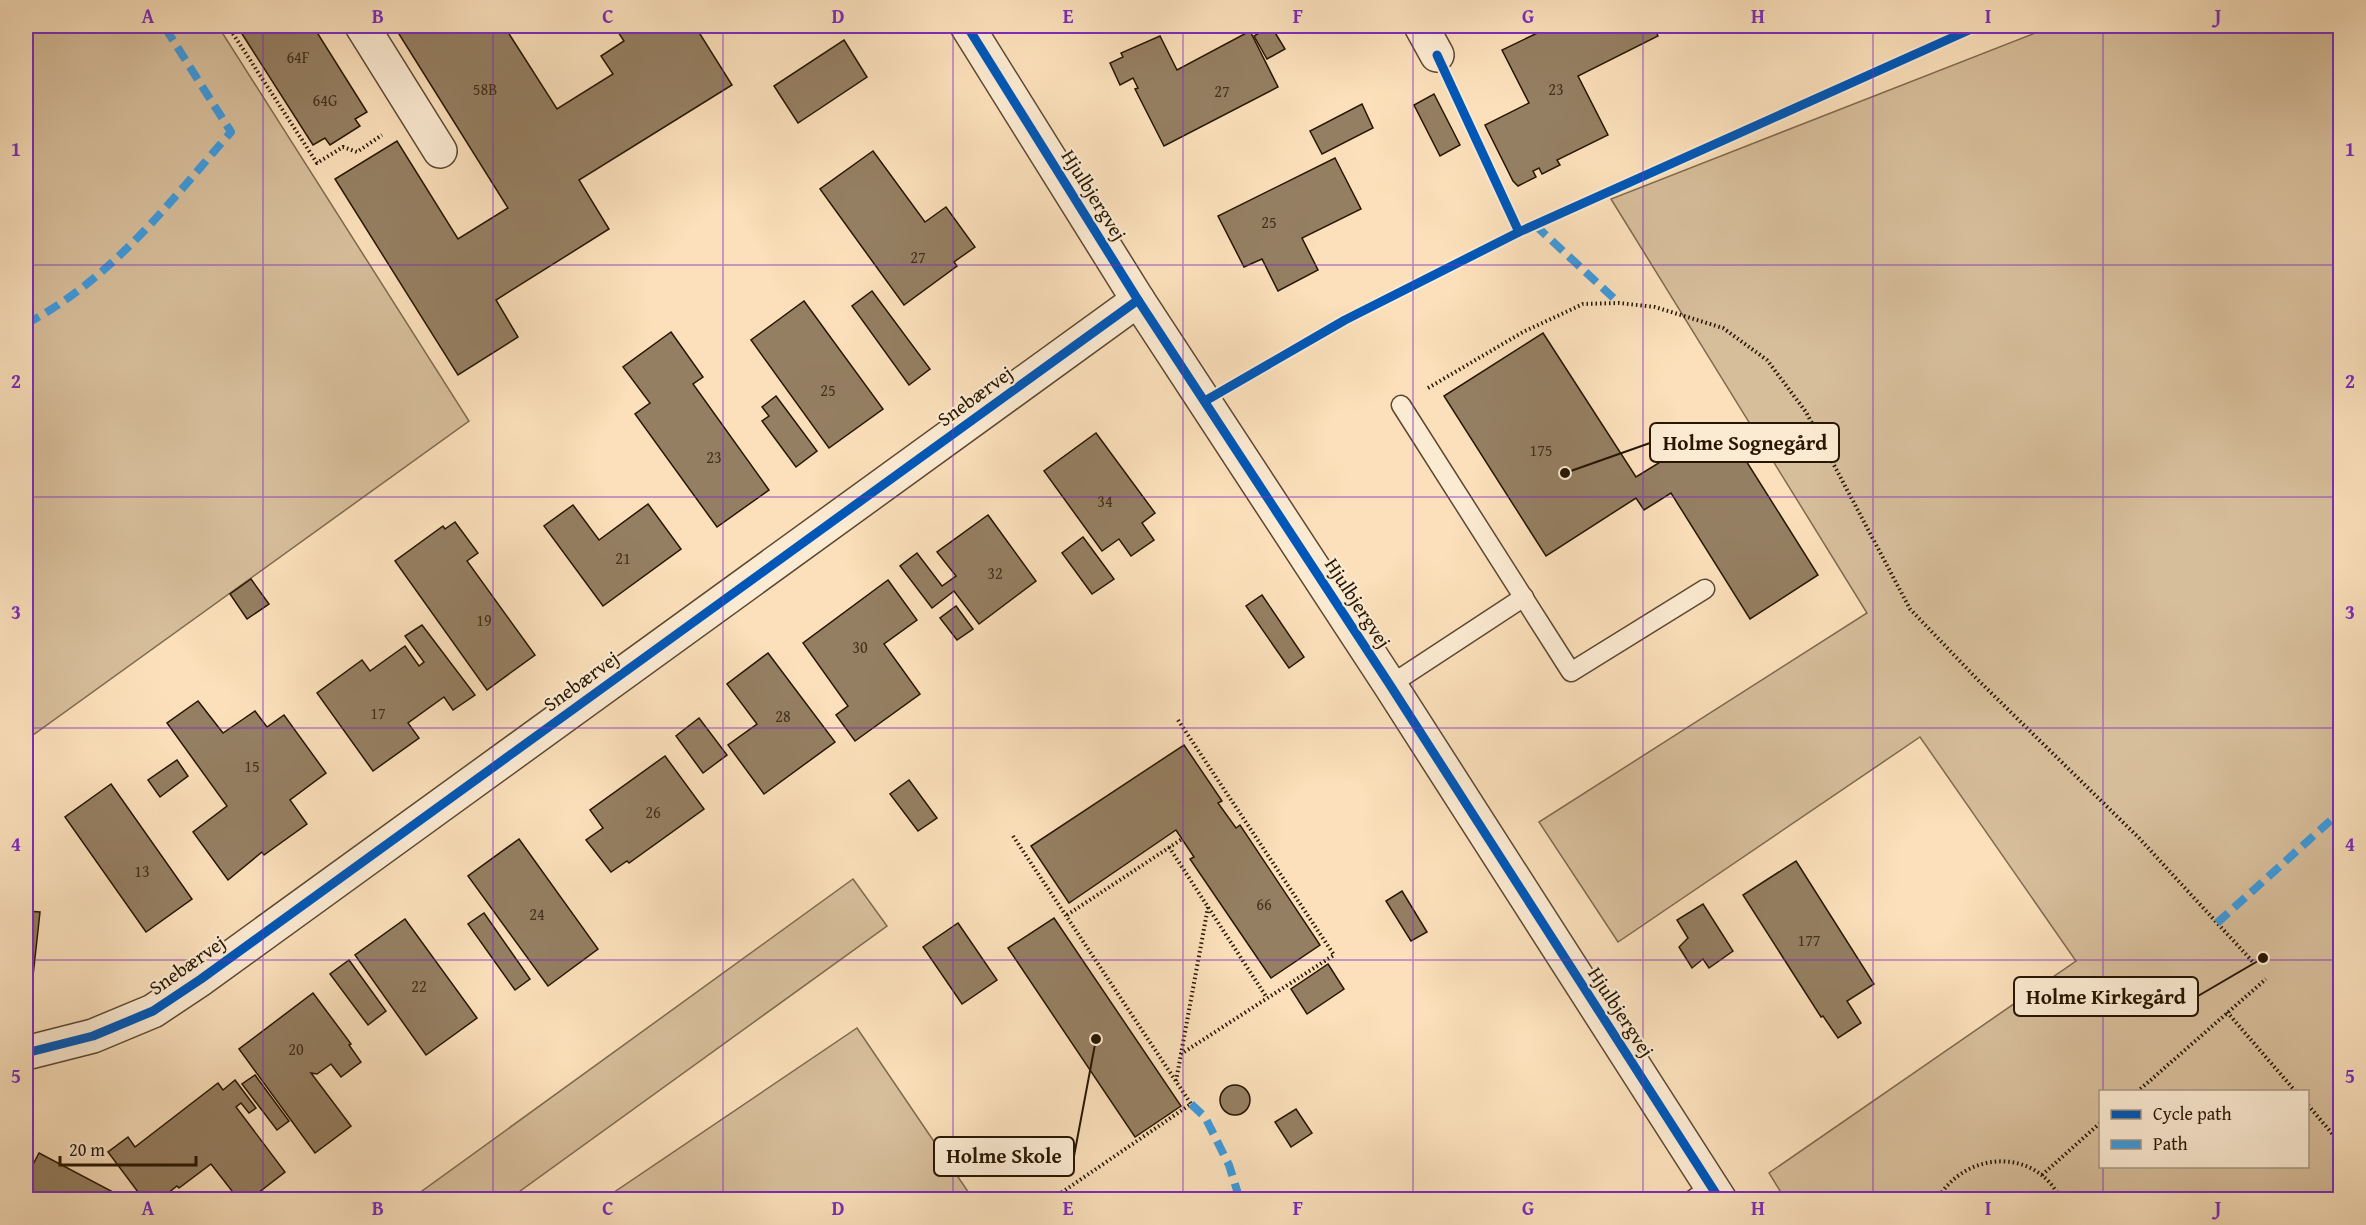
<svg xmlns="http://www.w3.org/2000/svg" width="2366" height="1225" font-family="'Gentium Book Plus',serif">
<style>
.green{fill:#d7be9b;stroke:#7f6a4e;stroke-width:1.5;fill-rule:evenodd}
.building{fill:#957f62;stroke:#271601;stroke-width:1.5}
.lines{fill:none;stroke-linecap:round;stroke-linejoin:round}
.service-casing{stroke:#5c4830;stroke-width:21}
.minor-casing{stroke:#5c4830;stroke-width:36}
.path{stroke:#271601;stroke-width:4;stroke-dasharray:1.5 3;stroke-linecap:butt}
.service{stroke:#fcebd3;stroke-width:18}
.minor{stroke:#fcebd3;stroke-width:33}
.quiet{stroke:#3d9add;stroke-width:8;stroke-dasharray:15 8;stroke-linecap:butt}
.cycleway-casing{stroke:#fcebd3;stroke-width:13}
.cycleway{stroke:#0057b8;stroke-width:9}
.grid{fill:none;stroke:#7b2cbf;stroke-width:1.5;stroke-opacity:0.55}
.labels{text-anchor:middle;stroke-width:4.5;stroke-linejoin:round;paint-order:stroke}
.number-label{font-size:16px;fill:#423019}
.street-label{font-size:20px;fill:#271601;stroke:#fcebd3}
.leader{fill:none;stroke:#271601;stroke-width:2}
.callout-dot{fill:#271601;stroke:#fcebd3;stroke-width:2}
.callout{fill:#fcebd3;stroke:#271601;stroke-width:2}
.callout-label{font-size:21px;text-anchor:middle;font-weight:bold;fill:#271601}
.neatline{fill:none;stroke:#7b2cbf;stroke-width:2}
.grid-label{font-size:20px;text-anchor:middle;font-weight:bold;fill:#7b2cbf}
</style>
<rect width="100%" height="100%" fill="#fbe0bb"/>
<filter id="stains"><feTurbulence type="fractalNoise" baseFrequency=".00333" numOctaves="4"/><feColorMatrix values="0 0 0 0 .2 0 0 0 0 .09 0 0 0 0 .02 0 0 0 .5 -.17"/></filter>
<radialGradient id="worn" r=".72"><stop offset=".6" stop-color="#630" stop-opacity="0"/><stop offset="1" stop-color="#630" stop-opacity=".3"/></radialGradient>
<!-- green -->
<g class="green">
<path d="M 26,26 L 218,26 L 469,421 L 26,740 Z"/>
<path d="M 2053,26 L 2325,26 L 2326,29 L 2340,26 L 2340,1199 L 1785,1199 L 1769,1173 L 2076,961 L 1920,737 L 1618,942 L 1539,822 L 1867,613 L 1611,199 ZM 2100,1092 L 2308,1092 L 2308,1166 L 2100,1166 Z"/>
<path d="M 853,879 L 887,926 L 509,1199 L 411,1199 Z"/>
<path d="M 857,1028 L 973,1199 L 604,1199 Z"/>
</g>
<!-- building -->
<g class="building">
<path d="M 237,26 L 313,26 L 367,112 L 355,119 L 360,126 L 330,145 L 325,138 L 313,145 Z"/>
<path d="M 394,26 L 504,26 L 557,109 L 613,74 L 601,56 L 624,41 L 614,26 L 695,26 L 732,85 L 579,180 L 609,229 L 496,300 L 518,337 L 458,375 L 335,179 L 397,141 L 458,239 L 508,208 Z"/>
<path d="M 1271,26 L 1285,49 L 1267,59 L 1254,36 Z"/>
<path d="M 1552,26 L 1653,26 L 1658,36 L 1578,76 L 1608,135 L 1557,160 L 1560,165 L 1542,174 L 1539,168 L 1533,171 L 1536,177 L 1518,186 L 1513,181 L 1485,125 L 1529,103 L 1502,50 Z"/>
<path d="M 1250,31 L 1278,87 L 1164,146 L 1135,89 L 1138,88 L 1133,78 L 1120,85 L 1110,63 L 1123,57 L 1121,53 L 1160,36 L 1177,70 Z"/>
<path d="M 844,40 L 867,77 L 798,123 L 774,86 Z"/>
<path d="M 1434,94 L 1460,145 L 1440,156 L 1414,105 Z"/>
<path d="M 1362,104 L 1373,128 L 1322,154 L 1310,131 Z"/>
<path d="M 873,151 L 925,222 L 946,207 L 975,247 L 954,262 L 957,266 L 904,305 L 820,189 Z"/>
<path d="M 1335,158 L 1361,209 L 1302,238 L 1318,270 L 1278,291 L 1262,259 L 1244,267 L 1218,216 Z"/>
<path d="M 872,291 L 930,369 L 909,385 L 852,306 Z"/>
<path d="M 804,301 L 883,409 L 829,448 L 751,340 Z"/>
<path d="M 671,332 L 703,377 L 693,384 L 769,490 L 717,527 L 635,414 L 650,403 L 623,367 Z"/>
<path d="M 1543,333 L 1636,477 L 1704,435 L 1720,460 L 1738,448 L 1818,575 L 1750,619 L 1671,493 L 1644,510 L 1636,498 L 1546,556 L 1444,396 Z"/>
<path d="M 776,396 L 817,451 L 796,467 L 762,421 L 769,416 L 762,407 Z"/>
<path d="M 1096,433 L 1155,513 L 1142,523 L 1154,540 L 1131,556 L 1119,539 L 1102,551 L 1044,471 Z"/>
<path d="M 648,504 L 681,549 L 603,606 L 544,526 L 573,505 L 599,540 Z"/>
<path d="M 988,515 L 1036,581 L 979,624 L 954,591 L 932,608 L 900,566 L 917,553 L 942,586 L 956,576 L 937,552 Z"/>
<path d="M 455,522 L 478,553 L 467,561 L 535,655 L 487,690 L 395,561 L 443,526 L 445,529 Z"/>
<path d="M 1083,537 L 1114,579 L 1092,594 L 1062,553 Z"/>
<path d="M 251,579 L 269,604 L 247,619 L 230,594 Z"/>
<path d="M 888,580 L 917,620 L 884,644 L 920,694 L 855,741 L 836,715 L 848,706 L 803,643 Z"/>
<path d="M 1262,595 L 1304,657 L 1289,668 L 1246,606 Z"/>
<path d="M 956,606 L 973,629 L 957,640 L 940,618 Z"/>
<path d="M 422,625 L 475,695 L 453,710 L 444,697 L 408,723 L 419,738 L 373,771 L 317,693 L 362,660 L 370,671 L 405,646 L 419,666 L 424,662 L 405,636 Z"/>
<path d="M 768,653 L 835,742 L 764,794 L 728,745 L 757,724 L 727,684 Z"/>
<path d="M 198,701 L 223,733 L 255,711 L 267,727 L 284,715 L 326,773 L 290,800 L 307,824 L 264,855 L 262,852 L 228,880 L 193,832 L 227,806 L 167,723 Z"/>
<path d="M 699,718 L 727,755 L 703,773 L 676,736 Z"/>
<path d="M 1184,745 L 1222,801 L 1218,803 L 1236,828 L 1240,825 L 1320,945 L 1271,978 L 1190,859 L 1194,857 L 1176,830 L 1069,903 L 1031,846 Z"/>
<path d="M 665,756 L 704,809 L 629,863 L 627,861 L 611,872 L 586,840 L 603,828 L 590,810 Z"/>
<path d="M 177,760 L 188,776 L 160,797 L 148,780 Z"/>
<path d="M 909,780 L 937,818 L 918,831 L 890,794 Z"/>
<path d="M 111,784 L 192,899 L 146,932 L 65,817 Z"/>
<path d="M 519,839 L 598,949 L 548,986 L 468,876 Z"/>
<path d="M 1796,861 L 1874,984 L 1847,1001 L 1861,1023 L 1838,1038 L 1823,1016 L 1821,1017 L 1743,895 Z"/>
<path d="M 1402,891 L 1427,932 L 1411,941 L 1386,901 Z"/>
<path d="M 1703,904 L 1733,951 L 1709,968 L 1703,959 L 1692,968 L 1679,947 L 1688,938 L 1677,920 Z"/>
<path d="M 26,911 L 40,912 L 33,976 L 26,975 Z"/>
<path d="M 484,913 L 530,979 L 515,990 L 468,924 Z"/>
<path d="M 1054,918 L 1181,1106 L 1135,1137 L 1008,948 Z"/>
<path d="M 405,919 L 477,1018 L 426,1055 L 355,955 Z"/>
<path d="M 958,923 L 997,980 L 962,1004 L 923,947 Z"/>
<path d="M 349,960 L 386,1011 L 368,1025 L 330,974 Z"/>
<path d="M 1328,964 L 1344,989 L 1307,1014 L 1291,989 Z"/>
<path d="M 313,993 L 351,1044 L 349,1045 L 361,1062 L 341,1077 L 331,1064 L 317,1074 L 311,1073 L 351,1126 L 315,1153 L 239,1049 Z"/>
<path d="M 255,1075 L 289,1121 L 277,1130 L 242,1084 Z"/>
<path d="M 235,1080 L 256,1108 L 249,1113 L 241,1103 L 236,1107 L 285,1172 L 249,1200 L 239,1200 L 211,1164 L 179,1188 L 177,1186 L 167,1194 L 171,1200 L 144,1200 L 108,1152 L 128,1137 L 135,1147 L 218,1083 L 223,1090 Z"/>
<circle cx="1235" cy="1100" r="15"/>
<path d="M 1296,1109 L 1312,1133 L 1291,1147 L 1275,1122 Z"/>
<path d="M 39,1153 L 113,1192 L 109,1200 L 26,1200 L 27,1196 L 26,1195 L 26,1178 Z"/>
</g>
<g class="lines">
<defs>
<g id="service">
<path d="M 1401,405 L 1571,672 L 1705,589"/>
<path d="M 1390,685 L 1524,597"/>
<path d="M 1692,1200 L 1712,1186"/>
</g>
<g id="minor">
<path d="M 362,26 L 440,151"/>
<path d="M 967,26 L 1138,300 L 1390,685 L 1720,1200"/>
<path d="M 1421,26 L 1437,55"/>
<path d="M 26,1053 L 93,1036 L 153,1011 L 201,979 L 1138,300"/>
</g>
</defs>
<!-- service casing -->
<use href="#service" class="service-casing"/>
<!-- minor casing -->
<use href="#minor" class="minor-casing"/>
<!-- path -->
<g class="path">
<path d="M 228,26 L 317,163 L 343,147 L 357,152 L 382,135"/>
<path d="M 1428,388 L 1523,332 L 1583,304 L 1619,303 L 1655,307 L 1723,328 L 1767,360 L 1806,412 L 1910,609 L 1977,679 L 2139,838 L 2253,962"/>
<path d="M 1178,720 L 1334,955 L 1181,1054"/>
<path d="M 1013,836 L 1191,1104 L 1055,1197"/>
<path d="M 1169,847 L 1267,998"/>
<path d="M 1067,915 L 1182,839"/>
<path d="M 2227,1012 L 2296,1092"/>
<path d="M 1176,1081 L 1208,907"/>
<path d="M 2137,1092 L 2266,979"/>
<path d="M 2308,1105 L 2340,1143"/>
<path d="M 2042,1175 L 2100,1123"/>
<path d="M 1937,1200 C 1964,1151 2036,1146 2061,1200"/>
</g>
<!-- service -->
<use href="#service" class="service"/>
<!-- minor -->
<use href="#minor" class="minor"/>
<!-- quiet -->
<g class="quiet">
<path d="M 1535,225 L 1619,303"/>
<path d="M 26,324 C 114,277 167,205 231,132 L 164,26"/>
<path d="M 2217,923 L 2340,812"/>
<path d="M 1191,1104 L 1205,1117 L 1229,1165 L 1240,1200"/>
</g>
<defs>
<g id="cycleway">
<path d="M 967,26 L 1138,300 L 1390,685 L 1720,1200"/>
<path d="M 1437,55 L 1519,232"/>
<path d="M 1205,401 L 1345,320 L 1519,232 L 1978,26"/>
<path d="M 26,1053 L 93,1036 L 153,1011 L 201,979 L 1138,300"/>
</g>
</defs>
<!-- cycleway casing -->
<use href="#cycleway" class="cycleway-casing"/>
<!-- cycleway -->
<use href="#cycleway" class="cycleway"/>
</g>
<!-- grid -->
<path class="grid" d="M 263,26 L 263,1200M 493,26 L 493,1200M 723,26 L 723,1200M 953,26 L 953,1200M 1183,26 L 1183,1200M 1413,26 L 1413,1200M 1643,26 L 1643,1200M 1873,26 L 1873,1200M 2103,26 L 2103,1092M 26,265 L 2340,265M 26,497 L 2340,497M 26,728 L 2340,728M 26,960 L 2340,960M 2103,1166 L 2103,1200"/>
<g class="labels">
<!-- number labels -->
<g class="number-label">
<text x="298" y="63">64F</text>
<text x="485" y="95">58B</text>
<text x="1556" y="95">23</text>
<text x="1222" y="97">27</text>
<text x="325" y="106">64G</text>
<text x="1269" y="228">25</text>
<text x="918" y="263">27</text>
<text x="828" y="396">25</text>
<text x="1541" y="456">175</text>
<text x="714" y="463">23</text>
<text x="1105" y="507">34</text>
<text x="623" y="564">21</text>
<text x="995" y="579">32</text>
<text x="484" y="626">19</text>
<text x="860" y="653">30</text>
<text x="378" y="719">17</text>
<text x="783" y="722">28</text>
<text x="252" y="772">15</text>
<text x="653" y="818">26</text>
<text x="142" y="877">13</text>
<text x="1264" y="910">66</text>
<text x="537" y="920">24</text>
<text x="1809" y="946">177</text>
<text x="419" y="992">22</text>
<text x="296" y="1055">20</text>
</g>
<!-- street labels -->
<g class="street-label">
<text transform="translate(1094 195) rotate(58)" y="7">Hjulbjergvej</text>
<text transform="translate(975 396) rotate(-36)" y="7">Snebærvej</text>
<text transform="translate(1358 603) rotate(57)" y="7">Hjulbjergvej</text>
<text transform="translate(581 681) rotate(-36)" y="7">Snebærvej</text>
<text transform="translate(187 965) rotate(-35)" y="7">Snebærvej</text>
<text transform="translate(1621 1012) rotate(57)" y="7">Hjulbjergvej</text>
</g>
</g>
<!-- callouts -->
<path class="leader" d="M1565 473L1650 443M2263 958L2198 996M1096 1039L1074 1156"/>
<g class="callout-dot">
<circle cx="1565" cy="473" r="6"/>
<circle cx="2263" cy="958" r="6"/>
<circle cx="1096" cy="1039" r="6"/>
</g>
<g class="callout">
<rect x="1650" y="423" width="189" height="39" rx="6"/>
<rect x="2014" y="977" width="184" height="39" rx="6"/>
<rect x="934" y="1137" width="140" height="39" rx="6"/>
</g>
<g class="callout-label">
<text x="1745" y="450">Holme Sognegård</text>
<text x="2106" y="1004">Holme Kirkegård</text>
<text x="1004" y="1163">Holme Skole</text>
</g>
<!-- margin -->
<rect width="2366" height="1225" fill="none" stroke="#fbe0bb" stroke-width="66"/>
<!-- legend -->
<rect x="2099" y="1090" width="210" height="78" fill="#fcebd3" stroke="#a7967f" stroke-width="1.5"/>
<rect x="2111" y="1110" width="30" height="9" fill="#0057b8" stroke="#a7967f" stroke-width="1.5"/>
<text x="2153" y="1120" font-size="18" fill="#271601">Cycle path</text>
<rect x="2111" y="1140" width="30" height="9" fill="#3d9add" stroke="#a7967f" stroke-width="1.5"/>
<text x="2153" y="1150" font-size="18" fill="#271601">Path</text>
<!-- scale -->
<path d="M60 1156v9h136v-9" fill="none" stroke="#271601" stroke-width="3"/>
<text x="69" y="1156" font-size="18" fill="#271601" stroke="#fcebd3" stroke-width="4.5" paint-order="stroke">20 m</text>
<rect x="33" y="33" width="2300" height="1159" class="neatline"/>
<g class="grid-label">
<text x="148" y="23">A</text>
<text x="378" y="23">B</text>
<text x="608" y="23">C</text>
<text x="838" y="23">D</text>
<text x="1068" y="23">E</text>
<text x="1298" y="23">F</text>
<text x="1528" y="23">G</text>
<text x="1758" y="23">H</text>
<text x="1988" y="23">I</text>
<text x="2218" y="23">J</text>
<text x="16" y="156">1</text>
<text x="2350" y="156">1</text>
<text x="16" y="388">2</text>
<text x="2350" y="388">2</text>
<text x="16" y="619">3</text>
<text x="2350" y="619">3</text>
<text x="16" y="851">4</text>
<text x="2350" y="851">4</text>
<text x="16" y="1083">5</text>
<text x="2350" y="1083">5</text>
<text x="148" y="1215">A</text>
<text x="378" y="1215">B</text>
<text x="608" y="1215">C</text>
<text x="838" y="1215">D</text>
<text x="1068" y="1215">E</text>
<text x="1298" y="1215">F</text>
<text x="1528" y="1215">G</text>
<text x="1758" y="1215">H</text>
<text x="1988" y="1215">I</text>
<text x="2218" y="1215">J</text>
</g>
<rect width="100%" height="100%" filter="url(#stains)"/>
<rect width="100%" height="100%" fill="url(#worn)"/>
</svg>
